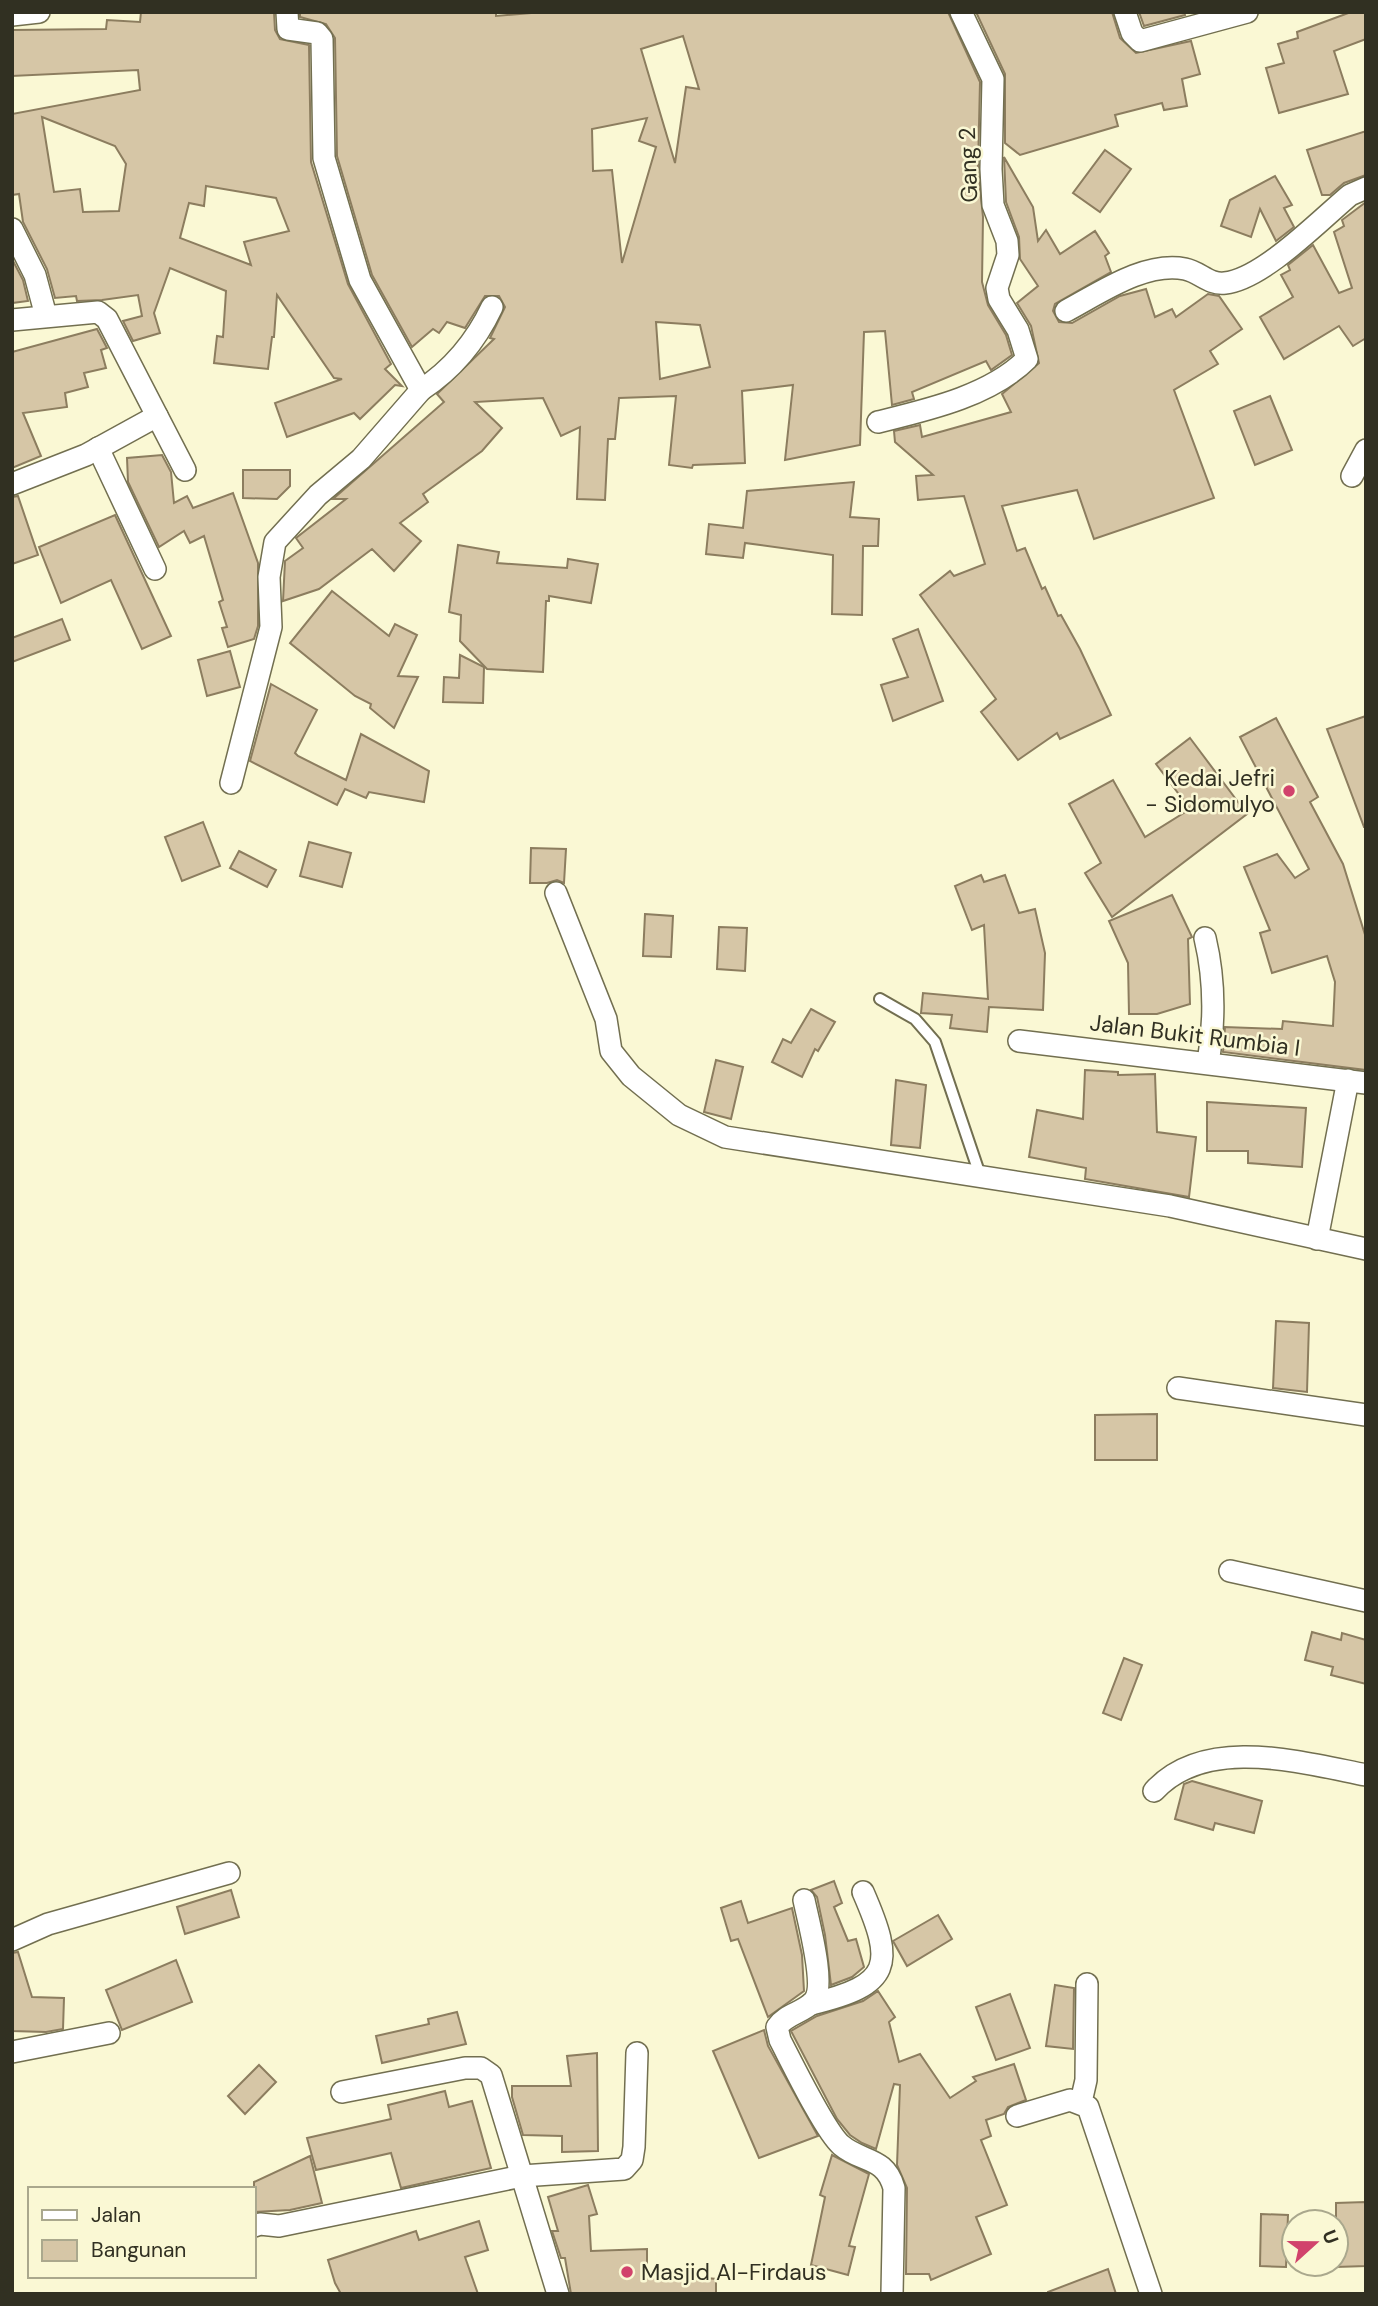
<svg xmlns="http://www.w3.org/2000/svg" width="1378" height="2306" font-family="'DM Sans',sans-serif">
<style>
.building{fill:#d6c6a6;stroke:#8c7d5f;stroke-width:2;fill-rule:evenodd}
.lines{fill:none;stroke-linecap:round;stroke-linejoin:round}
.service-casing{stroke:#726f50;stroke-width:14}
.minor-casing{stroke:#726f50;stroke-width:24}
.service{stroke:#fff;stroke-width:10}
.minor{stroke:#fff;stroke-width:21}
.poi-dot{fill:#d1436c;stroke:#faf8d4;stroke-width:2.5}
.labels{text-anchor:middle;stroke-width:5;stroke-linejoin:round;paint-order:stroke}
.street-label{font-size:23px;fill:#313022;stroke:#faf8d4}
.poi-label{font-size:23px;fill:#313022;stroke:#faf8d4;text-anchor:end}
</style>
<rect width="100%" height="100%" fill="#faf8d4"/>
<!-- building -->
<g class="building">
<path d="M 141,12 L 274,12 L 275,30 L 280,39 L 309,45 L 311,162 L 348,284 L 391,364 L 385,369 L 402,386 L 395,385 L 360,419 L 354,413 L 287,437 L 275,403 L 342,379 L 334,378 L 277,295 L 274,337 L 272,337 L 268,369 L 214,363 L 217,336 L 223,337 L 226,291 L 170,268 L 154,313 L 160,333 L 133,341 L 123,321 L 142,316 L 138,295 L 102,300 L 77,301 L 76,296 L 55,298 L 47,269 L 23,222 L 19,194 L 12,195 L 12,114 L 140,90 L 138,70 L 12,76 L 12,30 L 106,29 L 107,20 L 140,22 ZM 42,117 L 115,146 L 126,164 L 119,211 L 83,212 L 80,189 L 54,192 ZM 206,186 L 276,198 L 289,231 L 244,242 L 251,265 L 180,238 L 189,203 L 204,206 Z"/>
<path d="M 300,12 L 496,12 L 496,16 L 543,12 L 948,12 L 980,82 L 978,169 L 983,217 L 982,282 L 988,305 L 1006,335 L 1012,355 L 991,370 L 986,361 L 912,392 L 914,399 L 892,405 L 885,331 L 864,332 L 860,445 L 785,460 L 793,385 L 742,391 L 745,463 L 693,465 L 692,468 L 669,465 L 676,396 L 619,398 L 615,439 L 608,439 L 605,500 L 577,499 L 580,427 L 561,436 L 543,398 L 475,402 L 502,428 L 482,451 L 423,494 L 428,502 L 400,523 L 421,541 L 394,571 L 372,549 L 319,589 L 283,601 L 285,561 L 303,548 L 296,538 L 346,499 L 333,499 L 444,402 L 437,394 L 494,339 L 490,338 L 505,307 L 499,296 L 485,296 L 465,328 L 447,322 L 439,333 L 433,329 L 412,347 L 372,275 L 337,156 L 335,38 L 326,24 L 300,17 ZM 683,36 L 699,89 L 686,87 L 675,163 L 641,49 ZM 647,118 L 639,141 L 656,147 L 622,263 L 612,170 L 593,171 L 592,129 ZM 656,322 L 700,325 L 710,367 L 660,379 Z"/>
<path d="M 976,12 L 1112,12 L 1120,38 L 1136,53 L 1191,41 L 1200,74 L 1182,79 L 1187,106 L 1164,110 L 1162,103 L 1115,115 L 1118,126 L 1020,155 L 1005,143 L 1005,74 Z"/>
<path d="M 1139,12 L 1184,12 L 1185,15 L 1144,26 Z"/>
<path d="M 1351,12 L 1366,12 L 1366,39 L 1334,51 L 1348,94 L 1279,113 L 1266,68 L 1284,63 L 1278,44 L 1298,38 L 1297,32 Z"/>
<path d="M 1366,131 L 1366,175 L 1344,183 L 1330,195 L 1322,195 L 1307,150 Z"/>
<path d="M 1105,150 L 1131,169 L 1100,212 L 1073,193 Z"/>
<path d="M 1004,157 L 1033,207 L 1038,241 L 1046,230 L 1060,254 L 1095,231 L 1109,253 L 1105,256 L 1111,272 L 1055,304 L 1053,311 L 1059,322 L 1072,323 L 1120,296 L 1146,289 L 1155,317 L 1172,309 L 1176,317 L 1208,294 L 1219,296 L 1242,329 L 1210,351 L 1218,364 L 1174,390 L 1214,498 L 1094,539 L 1077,490 L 1002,506 L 1017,551 L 1025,548 L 1042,589 L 1045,587 L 1058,616 L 1061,615 L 1080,649 L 1111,715 L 1060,739 L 1057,733 L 1018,760 L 981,712 L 996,699 L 920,595 L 950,571 L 954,576 L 985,564 L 964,496 L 918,500 L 916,476 L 933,475 L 895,442 L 894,431 L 920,425 L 922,437 L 1011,412 L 1002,394 L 1039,363 L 1031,326 L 1017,303 L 1038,286 L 1020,259 L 1019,237 L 1006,202 Z"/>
<path d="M 1275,176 L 1292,205 L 1284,208 L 1294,227 L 1276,241 L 1260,209 L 1251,237 L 1221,226 L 1230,200 Z"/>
<path d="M 1366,202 L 1366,338 L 1353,346 L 1339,326 L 1284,359 L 1260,317 L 1293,297 L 1281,275 L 1290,270 L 1288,265 L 1313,245 L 1339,293 L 1352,288 L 1334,232 L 1344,226 L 1342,220 Z"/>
<path d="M 12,259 L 23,280 L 28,301 L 12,303 Z"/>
<path d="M 97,329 L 107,348 L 101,350 L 106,368 L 84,373 L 88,387 L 65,393 L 67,407 L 23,413 L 41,456 L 12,468 L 12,352 Z"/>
<path d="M 1270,396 L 1292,450 L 1255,465 L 1234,411 Z"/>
<path d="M 162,455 L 171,472 L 174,503 L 187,496 L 193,508 L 233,493 L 258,563 L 258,626 L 254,639 L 228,647 L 222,628 L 227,627 L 219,602 L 223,600 L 204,536 L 190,543 L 184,531 L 159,547 L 128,482 L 127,458 Z"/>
<path d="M 243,470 L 290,470 L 290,486 L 277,499 L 243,498 Z"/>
<path d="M 854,482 L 850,517 L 879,519 L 878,546 L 863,546 L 862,615 L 832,614 L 833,555 L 745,543 L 743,558 L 706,554 L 709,524 L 743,528 L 747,491 Z"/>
<path d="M 18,496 L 38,555 L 12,564 L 12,497 Z"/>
<path d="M 115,515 L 171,636 L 142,649 L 111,580 L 61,603 L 39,547 Z"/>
<path d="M 458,545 L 499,552 L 497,563 L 567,568 L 568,559 L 598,564 L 591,603 L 549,596 L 549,601 L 546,601 L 543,672 L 487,669 L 460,641 L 461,615 L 449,612 Z"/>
<path d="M 332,591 L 389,636 L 395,624 L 417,635 L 398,676 L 418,677 L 394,728 L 370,708 L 371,704 L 355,696 L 290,643 Z"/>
<path d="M 62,619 L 70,640 L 12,662 L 12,638 Z"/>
<path d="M 918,629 L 943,701 L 893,721 L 881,685 L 908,677 L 893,639 Z"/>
<path d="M 230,651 L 240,687 L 207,696 L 198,660 Z"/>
<path d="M 460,655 L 484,667 L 483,703 L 443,702 L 444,677 L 459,678 Z"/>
<path d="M 271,684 L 317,710 L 295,753 L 298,756 L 346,780 L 361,734 L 429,771 L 424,802 L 369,792 L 366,798 L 345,789 L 337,805 L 250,761 Z"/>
<path d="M 1366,716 L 1366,827 L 1364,827 L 1327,729 Z"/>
<path d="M 1276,718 L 1318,797 L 1310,802 L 1343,864 L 1366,938 L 1366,1070 L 1223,1052 L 1225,1027 L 1282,1029 L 1283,1021 L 1333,1026 L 1335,982 L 1327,956 L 1272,973 L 1260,933 L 1270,930 L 1244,867 L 1277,854 L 1295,878 L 1309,869 L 1240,737 Z"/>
<path d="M 1190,738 L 1247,814 L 1112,917 L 1085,873 L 1101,863 L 1069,804 L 1113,780 L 1145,837 L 1190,809 L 1156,764 Z"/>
<path d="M 203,822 L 220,866 L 182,881 L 165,837 Z"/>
<path d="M 309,842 L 351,853 L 342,887 L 300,876 Z"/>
<path d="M 531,848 L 566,849 L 564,883 L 557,880 L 547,883 L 530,883 Z"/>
<path d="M 239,851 L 276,870 L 267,887 L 230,868 Z"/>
<path d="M 981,875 L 984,882 L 1005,875 L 1019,913 L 1035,909 L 1045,953 L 1043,1010 L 989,1007 L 987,1032 L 950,1028 L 952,1015 L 921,1013 L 923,993 L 988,999 L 984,925 L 972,930 L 955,886 Z"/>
<path d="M 1172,895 L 1192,937 L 1188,939 L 1190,1004 L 1157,1014 L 1129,1014 L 1128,963 L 1109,921 Z"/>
<path d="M 645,914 L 673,916 L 671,957 L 643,956 Z"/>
<path d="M 719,927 L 747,928 L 745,971 L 717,969 Z"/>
<path d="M 811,1009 L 835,1022 L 818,1051 L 815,1049 L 802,1077 L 772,1062 L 783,1039 L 791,1043 Z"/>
<path d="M 716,1060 L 743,1067 L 731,1119 L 704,1112 Z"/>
<path d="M 1085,1070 L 1118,1072 L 1118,1075 L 1155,1074 L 1157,1132 L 1196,1137 L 1189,1197 L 1085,1179 L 1086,1168 L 1029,1157 L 1037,1110 L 1083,1119 Z"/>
<path d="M 896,1080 L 926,1085 L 920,1148 L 891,1145 Z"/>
<path d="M 1207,1102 L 1306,1108 L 1302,1167 L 1248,1163 L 1248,1151 L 1207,1151 Z"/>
<path d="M 1276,1321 L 1309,1323 L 1307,1392 L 1273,1388 Z"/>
<path d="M 1157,1414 L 1157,1460 L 1095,1460 L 1095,1415 Z"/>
<path d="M 1312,1632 L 1341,1640 L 1342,1633 L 1366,1640 L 1366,1684 L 1331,1675 L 1333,1667 L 1305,1660 Z"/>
<path d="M 1124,1658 L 1142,1665 L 1121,1720 L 1103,1713 Z"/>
<path d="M 1192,1781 L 1262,1801 L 1254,1833 L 1215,1823 L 1213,1830 L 1175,1819 L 1184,1784 Z"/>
<path d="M 834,1881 L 842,1903 L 834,1907 L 848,1941 L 856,1939 L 864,1967 L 852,1977 L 831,1985 L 825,1935 L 817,1897 L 811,1890 Z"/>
<path d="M 231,1890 L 239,1917 L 185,1934 L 177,1907 Z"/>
<path d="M 741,1901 L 748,1923 L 792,1908 L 802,1955 L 804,1991 L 768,2017 L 738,1939 L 731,1941 L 721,1908 Z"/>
<path d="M 938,1915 L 952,1939 L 907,1966 L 893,1941 Z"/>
<path d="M 18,1952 L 32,1997 L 64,1998 L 63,2029 L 46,2032 L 12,2031 L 12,1953 Z"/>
<path d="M 176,1960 L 192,2002 L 122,2030 L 106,1990 Z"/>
<path d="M 1055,1985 L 1074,1988 L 1073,2049 L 1046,2046 Z"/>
<path d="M 878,1991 L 895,2017 L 889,2022 L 899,2062 L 920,2054 L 950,2098 L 976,2081 L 973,2077 L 1014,2064 L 1026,2100 L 1008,2107 L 1004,2114 L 986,2120 L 991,2136 L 981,2140 L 1007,2205 L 976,2217 L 991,2254 L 931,2280 L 929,2274 L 906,2274 L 907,2188 L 897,2165 L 900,2085 L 894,2084 L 876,2149 L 862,2143 L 850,2135 L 837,2119 L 791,2031 L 817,2016 L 863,2001 Z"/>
<path d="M 1010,1994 L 1030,2048 L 996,2060 L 976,2007 Z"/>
<path d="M 457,2012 L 466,2044 L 382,2063 L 376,2036 L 429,2024 L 428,2019 Z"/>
<path d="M 764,2030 L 768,2046 L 818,2136 L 759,2158 L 713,2051 Z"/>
<path d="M 597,2053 L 598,2151 L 562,2152 L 562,2136 L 523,2135 L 512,2097 L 512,2086 L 571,2086 L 567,2056 Z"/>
<path d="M 259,2065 L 276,2082 L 245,2114 L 228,2096 Z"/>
<path d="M 445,2091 L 449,2107 L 472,2101 L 491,2168 L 401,2188 L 391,2153 L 316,2170 L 307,2138 L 391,2119 L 388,2105 Z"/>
<path d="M 832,2155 L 869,2174 L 849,2246 L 855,2247 L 848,2275 L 811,2265 L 825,2197 L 820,2195 Z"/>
<path d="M 310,2156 L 322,2203 L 290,2210 L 254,2212 L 254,2182 Z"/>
<path d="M 588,2185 L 597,2214 L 589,2216 L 591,2251 L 647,2249 L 647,2272 L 716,2279 L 716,2294 L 571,2294 L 565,2258 L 561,2258 L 552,2231 L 558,2231 L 548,2197 Z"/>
<path d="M 1365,2202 L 1366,2266 L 1336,2267 L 1336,2203 Z"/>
<path d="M 1261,2214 L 1288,2215 L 1286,2267 L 1260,2266 Z"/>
<path d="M 479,2221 L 488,2250 L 465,2257 L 478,2294 L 341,2294 L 335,2283 L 328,2260 L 416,2231 L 419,2240 Z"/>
<path d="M 1108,2269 L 1116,2294 L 1048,2294 L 1048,2292 Z"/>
</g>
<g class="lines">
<defs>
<path id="service" d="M 880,999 L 915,1019 L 935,1042 L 981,1178"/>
<g id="minor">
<path d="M 287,12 L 288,29 L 317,33 L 322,39 L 324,158 L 360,280 L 421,390 C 453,369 476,341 492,307"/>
<path d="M 1125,12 L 1132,33 L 1140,41 L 1247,12"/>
<path d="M 12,15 L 39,12"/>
<path d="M 12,229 L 35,275 L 46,316"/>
<path d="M 1066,311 C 1100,293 1145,261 1185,269 C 1200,272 1209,285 1225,283 C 1263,279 1320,220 1350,195 L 1366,188"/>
<path d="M 12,320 L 98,312 L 107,319 L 185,470"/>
<path d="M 878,422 C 927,410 990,396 1027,359 L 1018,330 L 999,299 L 997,288 L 1008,255 L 1007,241 L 993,205 L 991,169 L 993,79 L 961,12"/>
<path d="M 98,448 L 155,569"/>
<path d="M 1352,476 L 1366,450"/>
<path d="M 12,484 L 86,455 L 157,416"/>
<path d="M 231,783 L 271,627 L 269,577 L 275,542 L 318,495 L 361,459 L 421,390"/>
<path d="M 556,893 L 606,1019 L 611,1051 L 631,1076 L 679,1115 L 725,1137 L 1170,1206 L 1366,1249"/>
<path d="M 1205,938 C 1215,980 1215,1021 1208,1063"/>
<path d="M 1019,1041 L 1366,1083"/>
<path d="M 1317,1239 L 1348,1080"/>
<path d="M 1178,1388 L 1366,1415"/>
<path d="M 1230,1571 L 1366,1601"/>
<path d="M 1154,1791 C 1205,1735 1300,1762 1366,1775"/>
<path d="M 804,1900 C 808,1920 827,1988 813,2002 C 802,2013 786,2014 777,2027 L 780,2040 C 792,2063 825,2131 841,2145 C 862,2163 885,2156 894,2188 L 892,2294"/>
<path d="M 12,1940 L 48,1924 L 229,1873"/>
<path d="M 811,2004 C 892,1985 895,1965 863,1892"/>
<path d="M 12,2052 L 109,2033"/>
<path d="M 342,2092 L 465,2068 L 481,2068 L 491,2075 L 558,2294"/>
<path d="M 1081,2102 L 1086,2080 L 1087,1984"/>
<path d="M 1017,2116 L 1070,2100 L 1088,2107 L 1151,2294"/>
<path d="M 254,2226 L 260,2224 L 279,2226 L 522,2176 L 624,2169 L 632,2160 L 634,2147 L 637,2053"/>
</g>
</defs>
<!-- service casing -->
<use href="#service" class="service-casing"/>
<!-- minor casing -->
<use href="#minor" class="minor-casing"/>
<!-- service -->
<use href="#service" class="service"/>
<!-- minor -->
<use href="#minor" class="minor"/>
</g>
<!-- markers -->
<g class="poi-dot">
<circle cx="1289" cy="791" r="7"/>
<circle cx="627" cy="2272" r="7"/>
</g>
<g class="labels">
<!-- street labels -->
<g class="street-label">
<text transform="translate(968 165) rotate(-92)" y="8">Gang 2</text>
<text transform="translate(1195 1035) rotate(7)" y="8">Jalan Bukit Rumbia I</text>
</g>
<!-- poi labels -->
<g class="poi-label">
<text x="1275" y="786">Kedai Jefri<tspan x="1275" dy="26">- Sidomulyo</tspan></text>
<text x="641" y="2280" text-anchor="start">Masjid Al-Firdaus</text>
</g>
</g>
<!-- border -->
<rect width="1378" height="2306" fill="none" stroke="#313022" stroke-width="28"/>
<!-- legend -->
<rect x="28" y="2187" width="228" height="91" fill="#faf8d4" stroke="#aaa88d" stroke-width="2"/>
<rect x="42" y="2210" width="35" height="10" fill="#ffffff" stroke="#aaa88d" stroke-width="2"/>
<text x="91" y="2222" font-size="21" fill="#313022">Jalan</text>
<rect x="42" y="2240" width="35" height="21" fill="#d6c6a6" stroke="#aaa88d" stroke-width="2"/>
<text x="91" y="2257" font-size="21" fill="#313022">Bangunan</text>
<!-- north arrow -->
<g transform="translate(1315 2243) rotate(69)"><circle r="33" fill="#faf8d4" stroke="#aaa88d" stroke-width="2"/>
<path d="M0-5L12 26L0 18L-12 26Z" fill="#d1436c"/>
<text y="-10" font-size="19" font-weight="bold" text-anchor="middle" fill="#313022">U</text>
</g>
</svg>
